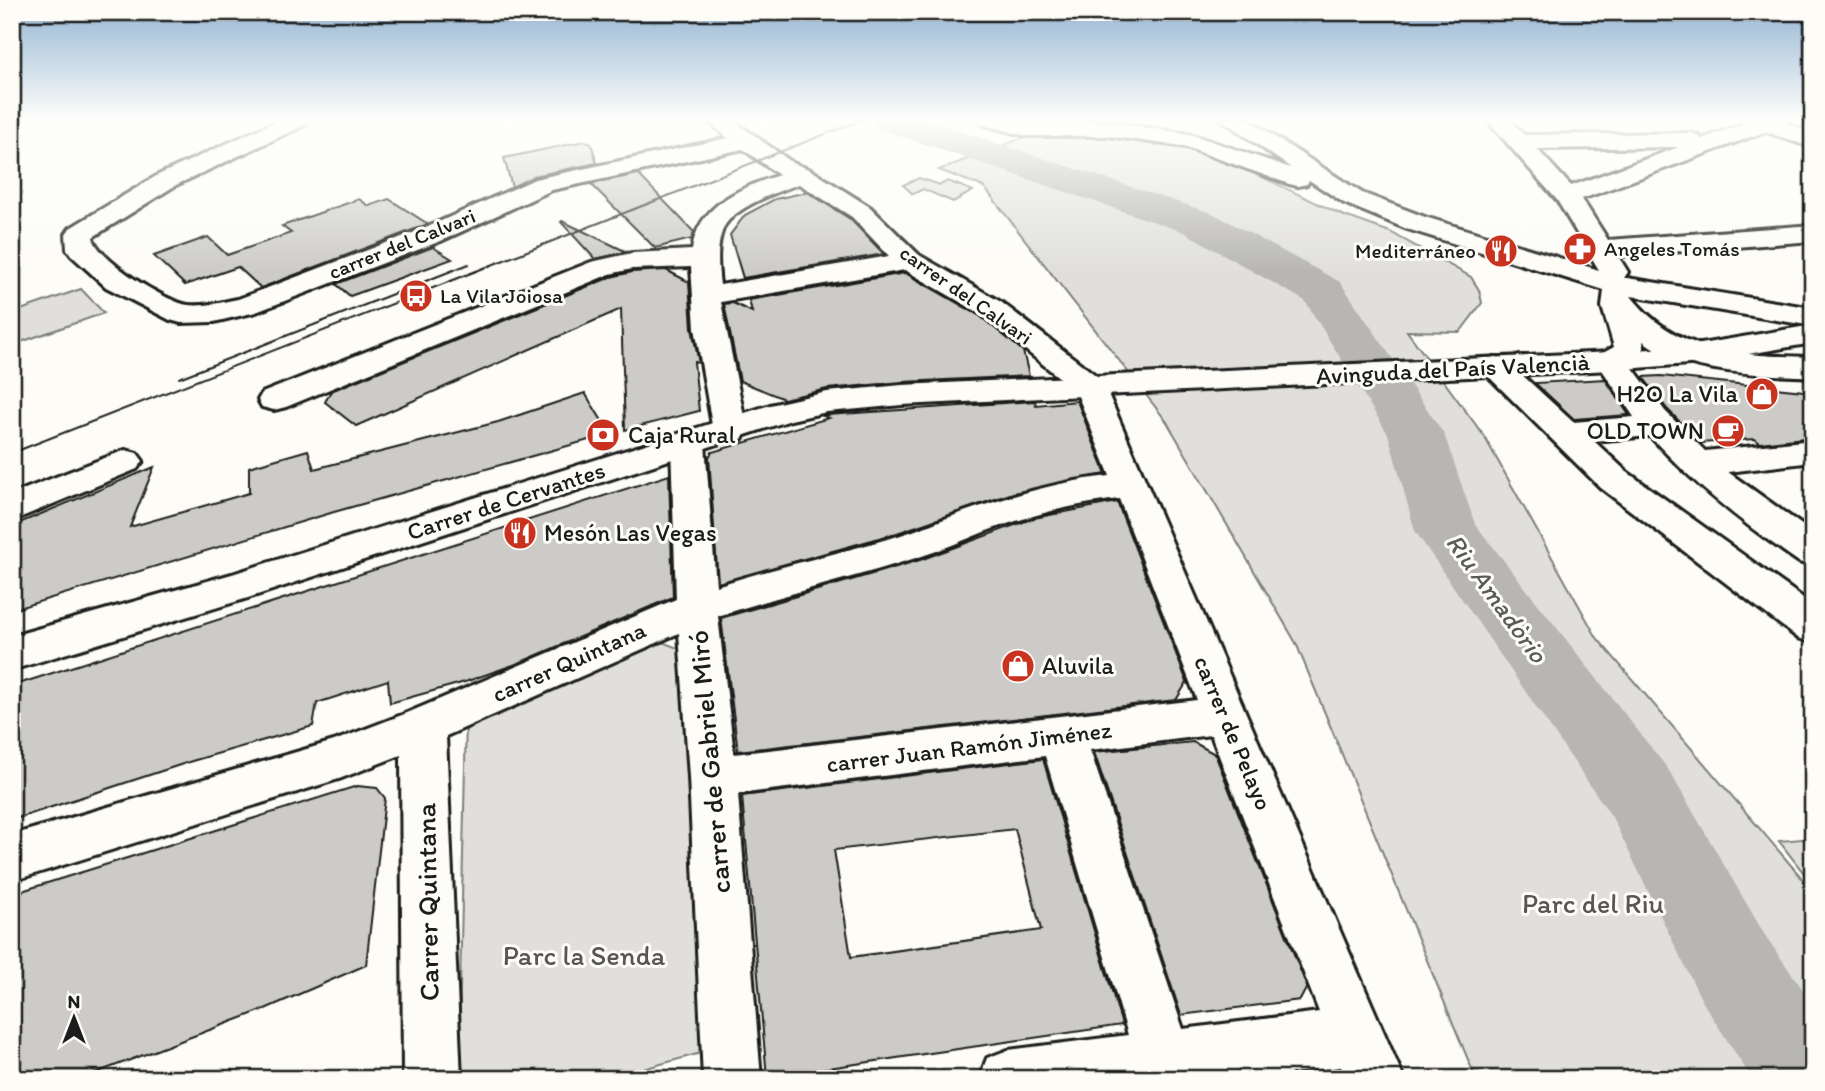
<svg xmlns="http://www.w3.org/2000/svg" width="1825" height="1091" font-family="Itim,sans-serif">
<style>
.green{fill:#e0dfdb;stroke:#7e7e7c;stroke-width:2}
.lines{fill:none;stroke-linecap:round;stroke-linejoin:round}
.river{fill:#b7b6b2;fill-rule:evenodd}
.building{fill:#cccbc8;stroke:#1c1c1c;stroke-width:2;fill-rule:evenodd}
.minor-casing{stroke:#1c1c1c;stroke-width:6}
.major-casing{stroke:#1c1c1c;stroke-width:6}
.minor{fill:#fdfcf7;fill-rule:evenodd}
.major{fill:#fdfcf7;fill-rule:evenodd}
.tram{stroke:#1c1c1c;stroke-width:2}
.labels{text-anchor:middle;stroke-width:6;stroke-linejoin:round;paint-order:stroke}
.far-street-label{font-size:21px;fill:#1c1c1c;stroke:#fdfcf7}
.far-poi-label{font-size:21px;fill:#1c1c1c;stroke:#fdfcf7;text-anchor:start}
.street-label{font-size:24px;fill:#1c1c1c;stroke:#fdfcf7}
.poi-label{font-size:24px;fill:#1c1c1c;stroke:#fdfcf7;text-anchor:start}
.water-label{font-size:26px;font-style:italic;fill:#5a5a58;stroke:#fdfcf7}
.near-street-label{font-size:28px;fill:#1c1c1c;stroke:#fdfcf7}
.near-park-label{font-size:28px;fill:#575655;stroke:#fdfcf7}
</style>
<rect width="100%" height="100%" fill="#fdfcf7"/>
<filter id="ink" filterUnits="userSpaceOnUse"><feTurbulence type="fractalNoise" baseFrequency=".0143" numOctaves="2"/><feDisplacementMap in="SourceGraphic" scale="14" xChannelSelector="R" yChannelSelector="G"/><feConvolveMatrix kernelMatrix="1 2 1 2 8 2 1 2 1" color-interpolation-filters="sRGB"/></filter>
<g filter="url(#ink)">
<!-- green -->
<g class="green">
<path d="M 1110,133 L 1179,145 L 1222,158 L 1342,215 L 1390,232 L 1471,277 L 1479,290 L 1482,303 L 1460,332 L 1407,331 L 1484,436 L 1597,638 L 1813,891 L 1813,1079 L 1476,1079 L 1296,643 L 1167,422 L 984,187 L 939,170 L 1033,134 Z"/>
<path d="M 919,178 L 940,185 L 948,181 L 973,191 L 953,202 L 923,189 L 913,194 L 903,185 Z"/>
<path d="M 81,289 L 104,313 L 12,345 L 12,313 Z"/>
<path d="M 662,642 L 678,648 L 687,661 L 708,1051 L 607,1079 L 458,1079 L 466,720 Z"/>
<path d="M 1813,838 L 1813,885 L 1779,841 Z"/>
</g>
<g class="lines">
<!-- river -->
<path class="river" d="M 869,119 L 923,119 L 1214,214 L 1340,282 L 1444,434 L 1475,524 L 1668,769 L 1766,937 L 1813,1004 L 1813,1079 L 1752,1079 L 1702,1001 L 1612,817 L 1415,531 L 1388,434 L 1305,301 L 1184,232 L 874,127 Z"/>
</g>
<!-- building -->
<g class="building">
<path d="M 585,141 L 591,143 L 597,163 L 534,176 L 512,187 L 504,158 Z"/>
<path d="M 638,174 L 694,232 L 692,239 L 655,248 L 591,184 Z"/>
<path d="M 807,192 L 850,219 L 884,254 L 743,278 L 730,235 L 745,215 L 775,199 Z"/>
<path d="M 359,199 L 369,206 L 389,199 L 428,224 L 261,288 L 238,267 L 185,285 L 154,256 L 208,237 L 227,255 L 291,233 L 282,226 Z"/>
<path d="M 562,221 L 627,252 L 595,259 L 561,222 Z"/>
<path d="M 433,247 L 452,259 L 350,296 L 336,284 Z"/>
<path d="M 666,270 L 689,282 L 692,328 L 699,363 L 694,362 L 699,411 L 625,430 L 621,309 L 356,426 L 325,402 L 331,391 L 611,277 L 632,272 Z"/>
<path d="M 905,273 L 980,316 L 1023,351 L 1029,376 L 902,382 L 827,389 L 784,399 L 740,381 L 724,304 L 733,303 L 752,312 L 749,300 Z"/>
<path d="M 1661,376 L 1813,392 L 1813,437 L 1760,443 L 1755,439 L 1701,443 L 1667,409 L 1643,377 Z"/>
<path d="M 1605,379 L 1629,415 L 1574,419 L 1535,383 Z"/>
<path d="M 585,393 L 610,434 L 334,512 L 12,610 L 12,526 L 154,467 L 130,527 L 249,493 L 249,467 L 308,450 L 314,469 L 498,422 Z"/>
<path d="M 1035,401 L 1036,405 L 1077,401 L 1106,474 L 1013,493 L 897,533 L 718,583 L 709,457 L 712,452 L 829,418 L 823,416 L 827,415 Z"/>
<path d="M 669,475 L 673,597 L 519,663 L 465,682 L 390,703 L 388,680 L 317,703 L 313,726 L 192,761 L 12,820 L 12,686 Z"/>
<path d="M 1117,502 L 1187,682 L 1176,700 L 738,751 L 721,618 L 920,560 L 1034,518 Z"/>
<path d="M 1193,742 L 1215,754 L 1307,987 L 1300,1000 L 1181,1015 L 1094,752 Z"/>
<path d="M 1043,759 L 1122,1025 L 767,1077 L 742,796 ZM 1015,829 L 1041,930 L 851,957 L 834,850 Z"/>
<path d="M 357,786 L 377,788 L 385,798 L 366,965 L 265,1009 L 80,1079 L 12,1079 L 12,894 Z"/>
</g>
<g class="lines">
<defs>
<g id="minor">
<path d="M 281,119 L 310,119 L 307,124 L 176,185 L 93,237 C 96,259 166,302 188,305 C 205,307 222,302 238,299 L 423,229 L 535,179 L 728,138 L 706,119 L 731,119 L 793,163 L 811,170 L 870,207 L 919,255 L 1001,302 L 1102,380 L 1404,1079 L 1346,1079 L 1341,1067 L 1244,1079 L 979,1079 L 987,1058 L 1008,1050 L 1128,1035 L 1045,756 L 738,794 L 761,1079 L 703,1079 L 689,777 L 679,633 L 446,736 L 461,1079 L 403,1079 L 401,755 L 339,779 L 12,881 L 12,835 L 334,741 L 407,713 L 676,599 L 671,444 L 676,436 L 688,433 L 700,436 L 705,444 L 716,586 C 776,567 837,554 898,536 C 918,530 938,521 958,514 C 1007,497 1059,481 1110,476 L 1076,391 L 981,314 L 905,270 L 721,302 L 747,431 L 742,439 L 730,442 L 718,439 L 713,431 L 695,328 L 691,267 L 632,269 L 610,274 L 286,407 L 274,410 L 262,407 L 258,400 L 262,393 L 591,262 L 632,253 L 692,250 C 698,205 740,188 779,175 L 743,149 L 552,190 L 441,241 L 256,312 L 214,322 L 181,323 L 170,320 L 106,287 L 71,255 L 67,249 L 66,234 L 70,228 L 158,175 ZM 799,184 L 852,217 L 889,256 L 720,285 C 718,267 716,246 723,229 C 731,208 779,191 799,184 ZM 1119,499 L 1197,700 L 734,754 L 718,616 C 785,594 853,578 919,557 C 941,550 962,541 984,532 C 1027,516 1073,504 1119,499 ZM 1211,735 L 1319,1012 L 1183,1029 L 1090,750 Z"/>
<path d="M 978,119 L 1108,122 L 1190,134 L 1291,168 L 1221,119 L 1247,119 L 1362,193 L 1425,217 L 1599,270 L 1557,200 L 1486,119 L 1509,119 L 1524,135 L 1690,133 L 1698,135 L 1701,139 L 1757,119 L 1789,119 L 1786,124 L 1582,199 L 1608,240 L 1813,225 L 1813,241 L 1618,256 L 1628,272 L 1624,278 L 1627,278 L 1813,308 L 1813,326 L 1631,296 C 1678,356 1742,355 1813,357 L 1813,377 C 1761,374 1686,375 1643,341 L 1644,347 L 1636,361 L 1630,364 L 1665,411 L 1705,451 L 1813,440 L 1813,462 L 1728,472 L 1813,533 L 1813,566 L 1799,562 C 1745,525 1694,485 1650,436 L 1594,441 L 1627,472 L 1813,605 L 1813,643 L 1798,638 L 1601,488 L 1479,367 L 1484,360 L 1495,357 L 1506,360 L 1573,422 L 1634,417 L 1596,361 L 1601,354 L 1614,347 L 1602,307 L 1604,290 L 1407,229 L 1344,203 L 1309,180 L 1307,184 L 1298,186 L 1289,184 L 1186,147 L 1108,136 L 1026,136 L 981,124 ZM 1679,147 L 1571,186 L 1537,149 Z"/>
<path d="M 125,450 L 137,453 L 143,461 L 137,469 L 12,521 L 12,494 Z"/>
</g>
<g id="major">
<path d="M 1740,119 L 1772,119 L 1813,133 L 1813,148 L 1743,124 Z"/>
<path d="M 1813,325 L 1813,343 L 1689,364 L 1612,370 L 902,405 L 827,412 L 791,420 L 248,598 L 12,670 L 12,636 L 232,574 L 770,405 L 827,392 L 902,385 L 1612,352 L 1689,346 Z"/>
</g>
</defs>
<!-- minor casing -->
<use href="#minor" class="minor-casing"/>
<!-- major casing -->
<use href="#major" class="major-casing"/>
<!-- minor -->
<use href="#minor" class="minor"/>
<!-- major -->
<use href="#major" class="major"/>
<!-- tram -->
<g class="tram">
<path d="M 179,378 L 469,264"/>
<path d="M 12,453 L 864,119"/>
</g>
</g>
</g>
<!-- sky -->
<linearGradient id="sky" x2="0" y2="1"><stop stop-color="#94b5d2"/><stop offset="0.44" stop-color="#fefefb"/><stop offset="1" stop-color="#fefefb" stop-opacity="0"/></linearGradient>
<rect width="1825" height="272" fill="url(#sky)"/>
<!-- icons -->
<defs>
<symbol id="pharmacy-disc" viewBox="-11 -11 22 22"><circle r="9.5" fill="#c8321e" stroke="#fdfcf7"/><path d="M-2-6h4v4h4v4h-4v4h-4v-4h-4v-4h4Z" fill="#fff"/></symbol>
<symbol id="restaurant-disc" viewBox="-11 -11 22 22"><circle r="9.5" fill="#c8321e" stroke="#fdfcf7"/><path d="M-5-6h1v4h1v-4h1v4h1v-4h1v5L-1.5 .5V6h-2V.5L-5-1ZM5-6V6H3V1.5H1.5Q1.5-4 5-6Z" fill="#fff"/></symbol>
<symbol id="bus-disc" viewBox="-11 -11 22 22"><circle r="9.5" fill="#c8321e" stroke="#fdfcf7"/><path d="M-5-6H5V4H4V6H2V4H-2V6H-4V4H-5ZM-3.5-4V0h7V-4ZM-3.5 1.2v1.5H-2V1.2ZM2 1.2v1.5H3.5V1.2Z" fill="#fff"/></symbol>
<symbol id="shop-disc" viewBox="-11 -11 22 22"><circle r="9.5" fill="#c8321e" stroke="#fdfcf7"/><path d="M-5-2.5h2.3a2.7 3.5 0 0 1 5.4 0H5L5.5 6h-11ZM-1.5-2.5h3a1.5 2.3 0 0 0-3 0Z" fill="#fff"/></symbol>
<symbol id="cafe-disc" viewBox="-11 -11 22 22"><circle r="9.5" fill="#c8321e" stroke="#fdfcf7"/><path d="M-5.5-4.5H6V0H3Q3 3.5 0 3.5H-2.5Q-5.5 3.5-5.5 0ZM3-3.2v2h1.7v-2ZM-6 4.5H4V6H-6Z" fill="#fff"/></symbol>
<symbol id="bank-disc" viewBox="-11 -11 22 22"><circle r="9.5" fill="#c8321e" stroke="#fdfcf7"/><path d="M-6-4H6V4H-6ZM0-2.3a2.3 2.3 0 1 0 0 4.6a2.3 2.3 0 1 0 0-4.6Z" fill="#fff"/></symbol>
</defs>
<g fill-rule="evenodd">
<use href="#pharmacy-disc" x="1561" y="230" width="38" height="38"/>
<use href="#restaurant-disc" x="1482" y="232" width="38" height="38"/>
<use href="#bus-disc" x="397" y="277" width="38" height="38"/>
<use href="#shop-disc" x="1743" y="375" width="38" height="38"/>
<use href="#cafe-disc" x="1709" y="412" width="38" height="38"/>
<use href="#bank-disc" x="584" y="416" width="38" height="38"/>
<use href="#restaurant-disc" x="501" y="514" width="38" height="38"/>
<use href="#shop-disc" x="999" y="647" width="38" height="38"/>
</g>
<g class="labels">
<!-- far-street labels -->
<g class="far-street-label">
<text transform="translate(402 244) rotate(-22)" y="7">carrer del Calvari</text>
<text transform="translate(966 295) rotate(35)" y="7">carrer del Calvari</text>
</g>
<!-- far-poi labels -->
<g class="far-poi-label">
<text x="1604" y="256">Angeles Tomás</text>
<text x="1476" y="258" text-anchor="end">Mediterráneo</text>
<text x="440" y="303">La Vila Joiosa</text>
</g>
<!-- street labels -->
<g class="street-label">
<text transform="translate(1453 369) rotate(-3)" y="8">Avinguda del País Valencià</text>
<text transform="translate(506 501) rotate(-18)" y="8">Carrer de Cervantes</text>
<text transform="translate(569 662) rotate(-24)" y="8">carrer Quintana</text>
<text transform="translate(1233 733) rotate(67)" y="8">carrer de Pelayo</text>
<text transform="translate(969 747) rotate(-7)" y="8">carrer Juan Ramón Jiménez</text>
</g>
<!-- poi labels -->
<g class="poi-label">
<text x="1738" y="402" text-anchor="end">H2O La Vila</text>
<text x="1704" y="439" text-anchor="end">OLD TOWN</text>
<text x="628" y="443">Caja Rural</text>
<text x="544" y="541">Mesón Las Vegas</text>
<text x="1042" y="674">Aluvila</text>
</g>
<!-- water labels -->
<g class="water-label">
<text transform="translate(1497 598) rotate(54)" y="9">Riu Amadòrio</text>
</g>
<!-- near-street labels -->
<g class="near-street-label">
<text transform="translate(709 762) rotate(-95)" y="10">carrer de Gabriel Miró</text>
<text transform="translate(427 902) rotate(-91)" y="10">Carrer Quintana</text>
</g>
<!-- near-park labels -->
<g class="near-park-label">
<text x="1593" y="913">Parc del Riu</text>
<text x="584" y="965">Parc la Senda</text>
</g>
</g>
<!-- margin -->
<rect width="1825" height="1091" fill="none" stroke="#fdfcf7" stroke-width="42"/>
<rect x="21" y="21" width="1783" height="1049" fill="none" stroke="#1c1c1c" stroke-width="2.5" filter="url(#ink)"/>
<!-- north arrow -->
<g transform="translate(74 1018)" stroke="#fdfcf7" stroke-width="5" paint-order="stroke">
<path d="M0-5L12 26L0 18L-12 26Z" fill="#1c1c1c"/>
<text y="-10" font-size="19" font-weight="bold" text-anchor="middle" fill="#1c1c1c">N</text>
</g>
</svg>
